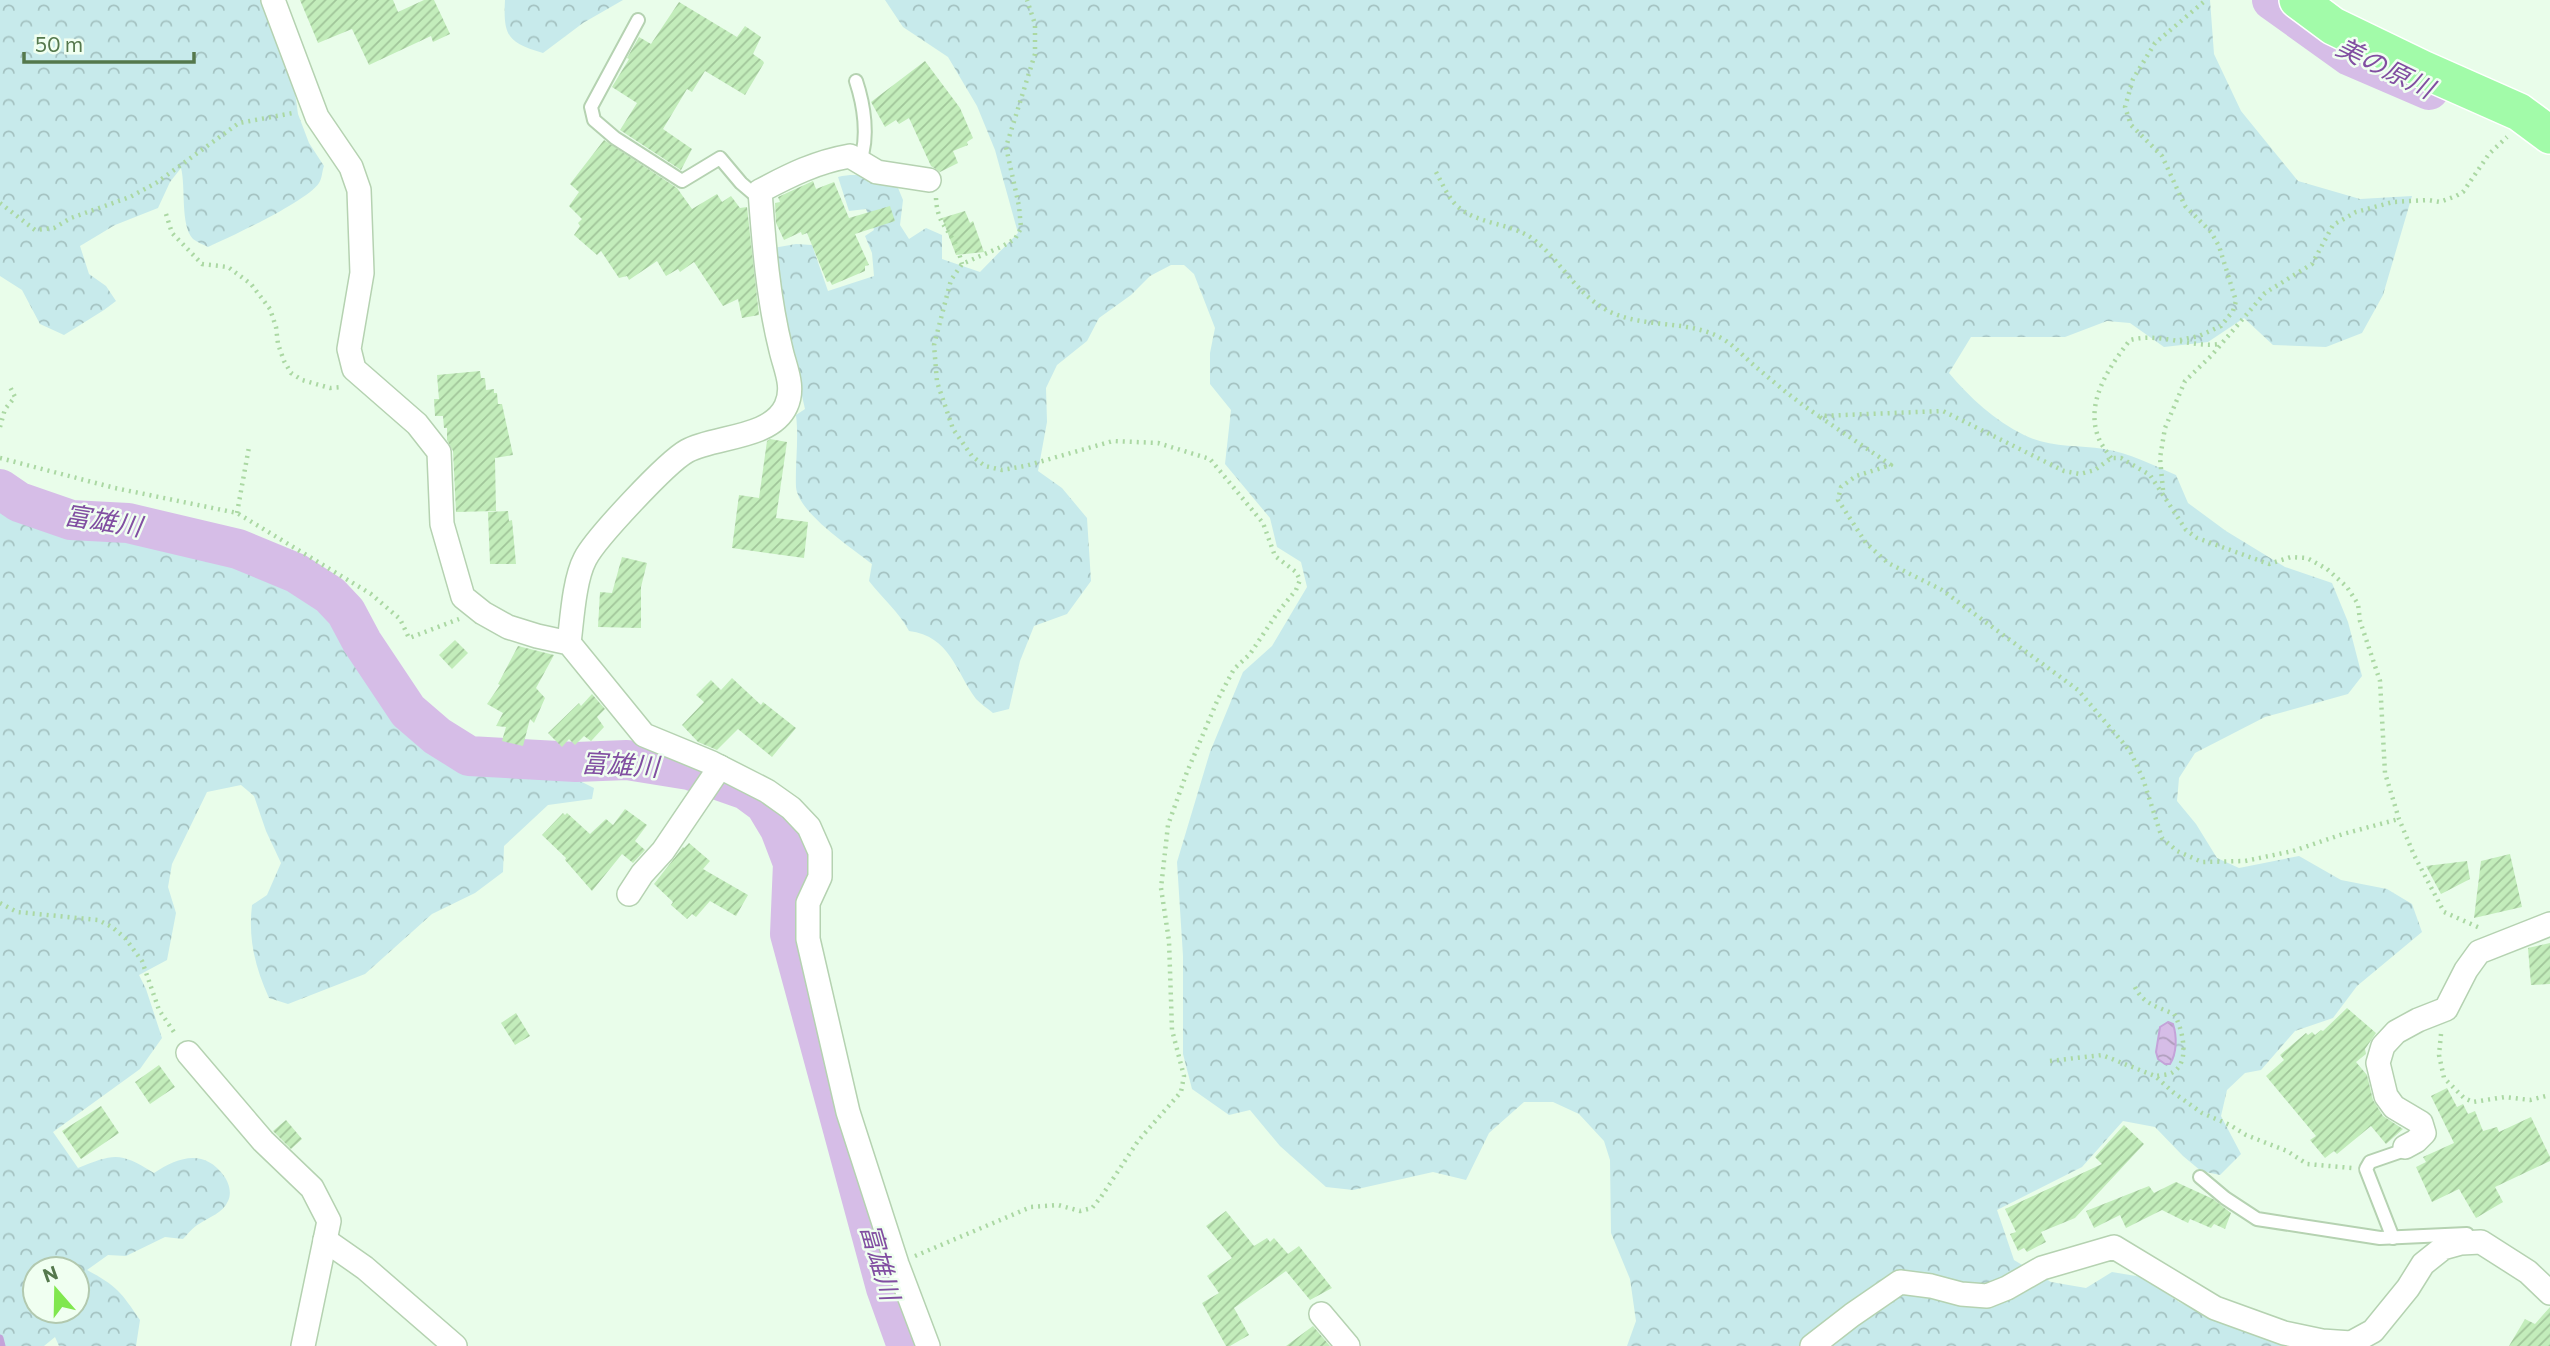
<svg xmlns="http://www.w3.org/2000/svg" width="2550" height="1346" font-family="Commissioner,'Noto Sans JP',sans-serif">
<style>
.forest{fill:url(#forest-crowns);fill-rule:evenodd}
.water{fill:url(#water-waves);stroke:#c4a3d9;stroke-width:2}
.lines{fill:none;stroke-linecap:round;stroke-linejoin:round}
.stream{stroke:#c4a3d9;stroke-width:7}
.river{stroke:#d6bde7;stroke-width:40}
.building{fill:url(#building-hatch)}
.lane-casing{stroke:#b5d2b1;stroke-width:16}
.street-casing{stroke:#b5d2b1;stroke-width:26}
.primary-casing{stroke:#fff;stroke-width:40}
.path{stroke:#abd8a3;stroke-width:4.5;stroke-dasharray:2 5;stroke-linecap:butt}
.lane{stroke:#fff;stroke-width:12}
.street{stroke:#fff;stroke-width:23}
.primary{stroke:#a2fba9;stroke-width:37}
.labels{text-anchor:middle;stroke-width:5;stroke-linejoin:round;paint-order:stroke}
.water-label{font-size:26px;font-style:italic;fill:#814ea1;stroke:#f0fff1}
</style>
<defs>
<pattern id="forest-crowns" width="20" height="18" patternUnits="userSpaceOnUse" patternTransform="scale(1.75)"><rect width="20" height="18" fill="#c7eaeb"/><path d="M2 6a3 3 0 1 1 6 0M12 15a3 3 0 1 1 6 0" fill="none" stroke="#a4c2c1"/></pattern>
<pattern id="water-waves" width="16" height="10" patternUnits="userSpaceOnUse" patternTransform="scale(1.75)"><rect width="16" height="10" fill="#d6bde7"/><path d="M0 5q4-4 8 0t8 0" fill="none" stroke="#b09ebd"/></pattern>
<pattern id="building-hatch" width="6" height="6" patternUnits="userSpaceOnUse" patternTransform="scale(1.75)"><rect width="6" height="6" fill="#c3edbb"/><path d="M-1 1l2-2M0 6l6-6M5 7l2-2" fill="none" stroke="#a1c59a"/></pattern>
</defs>
<rect width="100%" height="100%" fill="#e9fdea"/>
<!-- forest -->
<g class="forest">
<path d="M 0,0 L 267,0 L 293,78 L 298,114 L 309,143 L 324,166 C 322,171 322,179 319,183 C 306,202 232,236 208,247 C 204,245 197,242 193,239 C 180,225 186,187 181,168 L 170,182 L 158,208 L 115,225 L 80,246 L 89,274 L 106,286 L 116,301 L 104,310 L 64,335 L 40,324 L 22,290 L 0,276 Z"/>
<path d="M 505,0 L 623,0 L 583,23 L 543,53 C 508,43 503,36 505,0 Z"/>
<path d="M 885,0 L 2210,0 L 2214,54 L 2241,111 L 2298,181 L 2360,199 L 2412,196 L 2383,295 L 2362,333 L 2326,347 L 2273,345 L 2244,318 L 2208,342 L 2164,347 L 2130,323 L 2107,321 L 2065,337 L 1971,337 L 1949,373 C 1969,397 1995,421 2024,435 C 2049,448 2077,445 2104,449 C 2129,453 2153,465 2176,475 L 2188,503 L 2226,531 L 2285,567 L 2332,583 L 2348,622 L 2362,676 L 2348,694 L 2265,717 L 2195,753 L 2179,778 L 2177,801 L 2196,824 L 2217,858 L 2239,868 L 2299,856 L 2341,880 L 2387,889 L 2412,904 L 2422,932 L 2357,986 L 2333,1018 L 2295,1031 L 2261,1070 L 2245,1073 L 2227,1090 L 2221,1116 L 2241,1154 L 2220,1175 L 2201,1171 L 2183,1156 L 2155,1127 L 2123,1121 L 2082,1167 L 1997,1210 L 2014,1260 L 2051,1282 L 2086,1288 L 2112,1272 L 2142,1277 L 2179,1302 L 2245,1332 L 2323,1346 L 1627,1346 L 1636,1321 L 1630,1279 L 1611,1233 L 1610,1160 L 1604,1141 L 1579,1114 L 1553,1102 L 1524,1102 L 1489,1133 L 1466,1180 L 1433,1172 L 1353,1190 L 1326,1187 L 1280,1146 L 1250,1110 L 1229,1115 L 1192,1089 L 1183,1054 L 1183,956 L 1177,862 L 1210,752 L 1243,672 L 1272,646 L 1307,587 L 1301,562 L 1277,547 L 1270,518 L 1225,464 L 1231,410 L 1210,384 L 1210,353 L 1215,328 L 1194,274 L 1184,265 L 1171,265 L 1150,276 L 1131,295 L 1099,318 L 1087,341 L 1057,365 L 1046,388 L 1047,422 L 1038,471 L 1062,488 L 1087,518 L 1091,581 L 1067,614 L 1034,626 L 1020,661 L 1009,709 L 993,713 C 988,709 981,704 976,699 C 956,672 950,636 909,631 C 899,612 882,598 869,581 L 872,564 C 852,548 798,513 796,487 C 795,463 799,440 796,415 L 805,409 L 782,309 L 773,248 L 796,244 L 812,245 L 828,291 L 874,276 L 872,253 L 865,236 L 874,230 L 866,209 L 849,211 L 838,177 C 859,172 876,178 896,183 L 903,200 L 900,225 L 909,239 L 926,228 L 942,235 L 942,259 L 980,272 L 1018,233 L 995,150 L 977,106 L 948,57 L 903,27 Z"/>
<path d="M 0,470 L 6,479 L 33,500 L 74,525 L 138,531 L 210,546 L 301,583 L 333,614 L 369,662 L 389,701 L 437,752 L 483,775 L 547,772 L 574,778 L 594,788 L 592,799 L 548,805 L 504,846 L 503,872 L 475,893 L 432,914 L 365,974 L 288,1004 L 269,998 C 255,967 248,939 252,905 L 267,895 L 281,863 L 266,831 L 254,796 L 241,785 L 207,792 L 172,864 L 168,887 L 176,913 L 167,960 L 139,975 L 146,989 L 162,1038 L 140,1069 L 53,1132 L 78,1168 C 115,1153 120,1152 154,1173 C 178,1157 204,1148 224,1176 C 229,1183 232,1193 228,1201 C 223,1213 209,1217 199,1224 C 193,1227 188,1234 183,1239 L 165,1237 L 126,1256 L 108,1255 L 87,1270 C 117,1286 121,1292 140,1320 L 136,1346 L 59,1346 L 55,1337 L 44,1346 L 0,1346 ZM 35,1269 L 77,1269 L 77,1311 L 35,1311 Z"/>
</g>
<!-- water -->
<path class="water" d="M 2168,1022 L 2173,1024 C 2177,1036 2177,1053 2170,1064 L 2165,1064 L 2158,1059 L 2156,1052 L 2160,1027 Z"/>
<g class="lines">
<!-- stream -->
<path class="stream" d="M 0,1338 L 2,1346"/>
<!-- river -->
<g class="river">
<path d="M 2272,0 L 2350,56 L 2429,90"/>
<path d="M 0,489 L 19,502 L 71,520 L 128,523 L 238,549 L 296,573 L 330,595 L 346,612 L 362,642 L 408,711 L 437,736 L 469,756 L 576,762 L 627,760 L 689,770 L 746,790 L 765,804 L 780,829 L 793,863 L 790,934 L 886,1288 L 907,1346"/>
</g>
</g>
<!-- building -->
<g class="building">
<path d="M 300,0 L 393,0 L 398,12 L 424,0 L 434,0 L 450,34 L 433,42 L 431,36 L 369,65 L 352,29 L 318,43 Z"/>
<path d="M 679,2 L 737,37 L 745,26 L 761,37 L 753,54 L 763,61 L 764,63 L 745,95 L 705,71 L 692,92 L 687,89 L 663,129 L 692,149 L 681,170 L 620,130 L 637,103 L 612,87 L 629,59 L 627,58 L 639,37 L 651,44 Z"/>
<path d="M 925,61 L 960,108 L 973,138 L 967,142 L 968,145 L 953,151 L 958,163 L 940,172 L 931,166 L 909,118 L 899,124 L 896,120 L 885,127 L 871,102 Z"/>
<path d="M 604,140 L 677,188 L 692,209 L 717,194 L 722,202 L 731,196 L 740,208 L 747,207 L 759,315 L 742,318 L 738,299 L 723,306 L 694,262 L 680,272 L 678,269 L 666,276 L 657,261 L 629,280 L 627,276 L 619,278 L 601,251 L 597,255 L 574,235 L 580,226 L 578,223 L 582,219 L 569,206 L 579,192 L 570,184 Z"/>
<path d="M 813,181 L 816,189 L 834,182 L 849,218 L 890,206 L 895,221 L 855,234 L 869,265 L 865,266 L 865,271 L 832,285 L 830,281 L 827,282 L 807,233 L 802,235 L 801,232 L 784,240 L 776,223 L 775,203 L 780,202 L 778,197 Z"/>
<path d="M 965,211 L 970,223 L 973,221 L 984,252 L 956,255 L 942,218 Z"/>
<path d="M 480,371 L 481,378 L 485,378 L 486,390 L 494,389 L 494,393 L 497,393 L 498,404 L 502,404 L 513,455 L 495,458 L 496,511 L 456,512 L 453,451 L 447,440 L 447,428 L 444,428 L 443,416 L 435,416 L 434,399 L 439,399 L 437,375 Z"/>
<path d="M 770,439 L 787,442 L 776,518 L 808,522 L 804,558 L 732,548 L 739,495 L 759,498 L 767,441 Z"/>
<path d="M 508,511 L 509,521 L 512,520 L 516,564 L 490,564 L 488,512 Z"/>
<path d="M 622,557 L 647,563 L 641,587 L 641,628 L 598,627 L 600,592 L 612,593 Z"/>
<path d="M 455,640 L 468,653 L 452,669 L 439,655 Z"/>
<path d="M 518,646 L 554,655 L 536,688 L 545,698 L 534,723 L 530,719 L 523,746 L 502,741 L 506,727 L 496,726 L 503,713 L 487,704 L 500,685 L 498,684 Z"/>
<path d="M 732,678 L 761,705 L 763,702 L 796,728 L 772,757 L 738,729 L 717,750 L 698,742 L 682,725 L 704,702 L 696,695 L 711,680 L 721,690 Z"/>
<path d="M 592,694 L 605,709 L 597,717 L 604,727 L 591,741 L 584,736 L 575,745 L 569,739 L 562,747 L 548,733 L 579,703 L 581,706 Z"/>
<path d="M 625,809 L 647,825 L 635,841 L 645,850 L 633,863 L 622,854 L 592,891 L 565,860 L 566,858 L 542,835 L 563,813 L 565,815 L 567,813 L 590,834 L 606,819 L 613,825 Z"/>
<path d="M 689,843 L 710,861 L 703,869 L 748,895 L 736,916 L 710,901 L 696,917 L 692,914 L 687,919 L 671,905 L 673,902 L 654,884 L 683,847 L 684,848 Z"/>
<path d="M 2510,854 L 2522,907 L 2474,918 L 2481,861 Z"/>
<path d="M 2467,861 L 2470,879 L 2441,894 L 2426,866 Z"/>
<path d="M 2550,943 L 2550,984 L 2531,985 L 2528,948 Z"/>
<path d="M 2347,1008 L 2376,1033 L 2365,1049 L 2366,1054 L 2356,1062 L 2367,1075 L 2373,1100 L 2383,1116 L 2403,1129 L 2386,1144 L 2371,1126 L 2337,1154 L 2334,1151 L 2325,1158 L 2310,1140 L 2316,1136 L 2266,1076 L 2284,1060 L 2280,1055 L 2306,1033 L 2308,1035 L 2312,1032 L 2315,1035 L 2321,1030 L 2323,1031 Z"/>
<path d="M 516,1013 L 530,1036 L 515,1045 L 501,1023 Z"/>
<path d="M 159,1065 L 175,1087 L 150,1104 L 135,1082 Z"/>
<path d="M 2447,1088 L 2457,1107 L 2463,1104 L 2468,1114 L 2475,1111 L 2483,1131 L 2497,1127 L 2499,1132 L 2531,1117 L 2550,1157 L 2550,1161 L 2495,1187 L 2503,1202 L 2476,1218 L 2459,1189 L 2432,1202 L 2416,1167 L 2426,1162 L 2423,1157 L 2454,1143 L 2431,1096 Z"/>
<path d="M 101,1106 L 119,1133 L 81,1159 L 62,1131 Z"/>
<path d="M 286,1120 L 302,1139 L 291,1149 L 273,1131 Z"/>
<path d="M 2124,1125 L 2144,1144 L 2075,1218 L 2041,1232 L 2046,1242 L 2027,1252 L 2024,1248 L 2018,1251 L 2010,1234 L 2016,1232 L 2005,1209 L 2102,1164 L 2095,1157 Z"/>
<path d="M 2176,1182 L 2213,1199 L 2231,1213 L 2225,1229 L 2214,1224 L 2211,1228 L 2190,1219 L 2188,1223 L 2162,1210 L 2126,1228 L 2120,1215 L 2094,1228 L 2086,1211 L 2149,1186 L 2154,1193 Z"/>
<path d="M 1226,1211 L 1254,1246 L 1267,1238 L 1270,1242 L 1274,1238 L 1288,1254 L 1299,1246 L 1332,1288 L 1310,1300 L 1286,1271 L 1234,1308 L 1249,1335 L 1230,1346 L 1226,1346 L 1202,1303 L 1219,1293 L 1207,1276 L 1232,1258 L 1206,1226 Z"/>
<path d="M 2550,1307 L 2550,1346 L 2509,1346 L 2525,1319 L 2535,1324 Z"/>
<path d="M 1313,1326 L 1330,1346 L 1286,1346 Z"/>
</g>
<g class="lines">
<defs>
<g id="lane">
<path d="M 638,20 L 591,107 L 594,120 L 615,138 L 682,181 L 720,158 L 741,183 L 761,200"/>
<path d="M 856,81 C 864,105 869,137 860,161"/>
<path d="M 2200,1177 L 2225,1198 L 2257,1219 L 2380,1238 L 2467,1234"/>
<path d="M 2393,1238 L 2366,1169 L 2370,1162 L 2399,1152 L 2405,1147"/>
</g>
<g id="street">
<path d="M 273,0 L 317,117 L 351,167 L 359,190 L 362,273 L 349,349 L 354,369 L 417,424 L 439,452 L 442,524 L 463,597 L 483,613 L 508,627 L 537,636 L 569,643 L 644,735 L 712,763 L 767,791 L 791,808 L 809,827 L 820,852 L 820,877 L 808,903 L 808,939 L 848,1112 L 897,1264 L 928,1346"/>
<path d="M 569,643 C 572,620 574,580 585,559 C 595,539 667,462 687,451 C 714,436 771,439 786,406 C 795,387 785,368 781,350 C 768,298 764,245 760,191 C 790,175 816,162 850,156 L 877,172 L 929,180"/>
<path d="M 629,894 L 642,874 L 663,851 L 720,767"/>
<path d="M 188,1053 L 263,1141 L 312,1188 L 329,1221 L 303,1346"/>
<path d="M 2405,1147 L 2416,1141 L 2424,1133 L 2421,1123 L 2394,1107 L 2386,1096 L 2378,1063 L 2383,1046 L 2396,1032 L 2418,1020 L 2446,1009 L 2466,970 L 2479,952 L 2550,924"/>
<path d="M 325,1240 L 365,1268 L 455,1346"/>
<path d="M 1321,1314 L 1348,1346"/>
<path d="M 1812,1346 L 1852,1315 L 1900,1282 L 1931,1286 L 1961,1294 L 1987,1296 L 2007,1288 L 2042,1268 L 2114,1247 L 2215,1308 L 2284,1333 L 2322,1341 L 2351,1343 L 2373,1331 L 2408,1288 L 2423,1264 L 2443,1248 L 2461,1243 L 2481,1242 L 2528,1272 L 2550,1293"/>
</g>
<path id="primary" d="M 2298,0 L 2333,26 L 2422,69 L 2519,112 L 2550,135"/>
</defs>
<!-- lane casing -->
<use href="#lane" class="lane-casing"/>
<!-- street casing -->
<use href="#street" class="street-casing"/>
<!-- primary casing -->
<use href="#primary" class="primary-casing"/>
<!-- path -->
<g class="path">
<path d="M 1436,172 C 1442,183 1447,195 1455,204 C 1475,225 1510,222 1533,239 C 1563,262 1578,299 1615,314 C 1649,328 1690,320 1723,339 C 1736,347 1745,358 1756,367 C 1776,384 1797,402 1819,416 L 1943,411 L 2064,471 L 2080,474 L 2095,470 L 2111,458 L 2121,458 L 2150,475 L 2186,530 L 2197,538 L 2269,564 L 2291,557 L 2307,558 L 2327,569 L 2347,587 L 2358,604 L 2360,621 L 2380,681 L 2385,773 L 2399,819 L 2414,855 L 2444,912 L 2480,928"/>
<path d="M 936,198 C 937,219 944,225 954,241 C 958,248 960,257 962,264"/>
<path d="M 0,203 L 35,230 L 54,228 L 71,218 L 130,197 L 156,183 L 239,123 L 293,113"/>
<path d="M 166,214 L 172,233 L 202,264 L 228,267 L 251,284 L 270,309 L 276,327 L 278,344 L 284,361 L 291,373 L 302,380 L 330,388 L 343,387"/>
<path d="M 2180,340 L 2199,336 L 2221,326 L 2233,311 L 2236,301 L 2219,246 L 2211,232 L 2185,206 L 2162,156 L 2131,125 L 2125,107 L 2133,79 L 2155,43 L 2206,0"/>
<path d="M 1820,417 L 1891,465 L 1856,476 L 1841,487 L 1838,500 L 1866,543 L 1888,563 L 1942,590 L 2078,690 L 2130,751 L 2143,779 L 2162,838 L 2177,851 L 2202,862 L 2245,861 L 2293,851 L 2343,834 L 2399,819"/>
<path d="M 0,427 L 5,409 L 15,397 L 9,385"/>
<path d="M 0,458 L 115,488 L 237,513 L 371,594 L 400,619 L 409,638 L 459,619"/>
<path d="M 2111,458 C 2107,452 2102,446 2099,439 C 2084,403 2109,367 2130,340 C 2161,332 2190,348 2220,344"/>
<path d="M 2163,490 L 2160,458 L 2165,428 L 2185,381 L 2211,356 L 2265,293 L 2312,264 L 2333,225 L 2356,212 L 2393,202 L 2428,200 L 2440,202 L 2456,196 L 2463,192 L 2489,154 L 2507,137"/>
<path d="M 237,513 L 249,447"/>
<path d="M 0,903 L 17,912 L 98,920 L 112,927 L 125,938 L 142,961 L 159,1010 L 176,1035"/>
<path d="M 2135,987 C 2143,1004 2158,1007 2174,1014 C 2182,1027 2191,1062 2173,1072 C 2169,1075 2161,1075 2156,1076"/>
<path d="M 2441,1034 L 2439,1055 L 2444,1078 L 2464,1098 L 2473,1102 L 2505,1097 L 2530,1100 L 2550,1095"/>
<path d="M 2050,1061 L 2102,1055 L 2155,1076 L 2174,1093 L 2202,1113 L 2230,1125 L 2246,1135 L 2287,1151 L 2307,1164 L 2352,1168"/>
<path d="M 915,1256 L 1031,1207 L 1058,1205 L 1080,1211 L 1092,1208 L 1101,1197 L 1138,1141 L 1181,1092 L 1184,1076 L 1172,1030 L 1169,941 L 1161,888 L 1168,825 L 1187,772 L 1218,699 L 1234,669 L 1250,654 L 1278,612 L 1296,590 L 1300,580 L 1296,572 L 1275,556 L 1263,523 L 1210,459 L 1158,443 L 1113,441 L 1025,466 L 1002,470 L 985,466 L 972,456 L 953,429 L 937,382 L 934,345 L 951,280 L 962,264 L 1003,246 L 1015,239 L 1021,228 L 1019,206 L 1006,147 L 1035,54 L 1035,24 L 1027,0"/>
</g>
<!-- lane -->
<use href="#lane" class="lane"/>
<!-- street -->
<use href="#street" class="street"/>
<!-- primary -->
<use href="#primary" class="primary"/>
</g>
<g class="labels">
<!-- water labels -->
<g class="water-label">
<text transform="translate(2385 68) rotate(26)" y="9">美の原川</text>
<text transform="translate(103 521) rotate(9)" y="9">富雄川</text>
<text transform="translate(620 765) rotate(3)" y="9">富雄川</text>
<text transform="translate(880 1262) rotate(74)" y="9">富雄川</text>
</g>
</g>
<!-- north arrow -->
<g transform="translate(56 1290) rotate(340)"><circle r="33" fill="#f0fff1" stroke="#b2c9af" stroke-width="2"/>
<path d="M0-5L12 26L0 18L-12 26Z" fill="#80e74e"/>
<text y="-10" font-size="19" font-weight="bold" text-anchor="middle" fill="#54784c">N</text>
</g>
<!-- scale -->
<path d="M24 52v10h170v-10" fill="none" stroke="#54784c" stroke-width="3.5"/>
<text x="35" y="52" font-size="21" fill="#54784c" stroke="#f0fff1" stroke-width="5" paint-order="stroke">50 m</text>
</svg>
